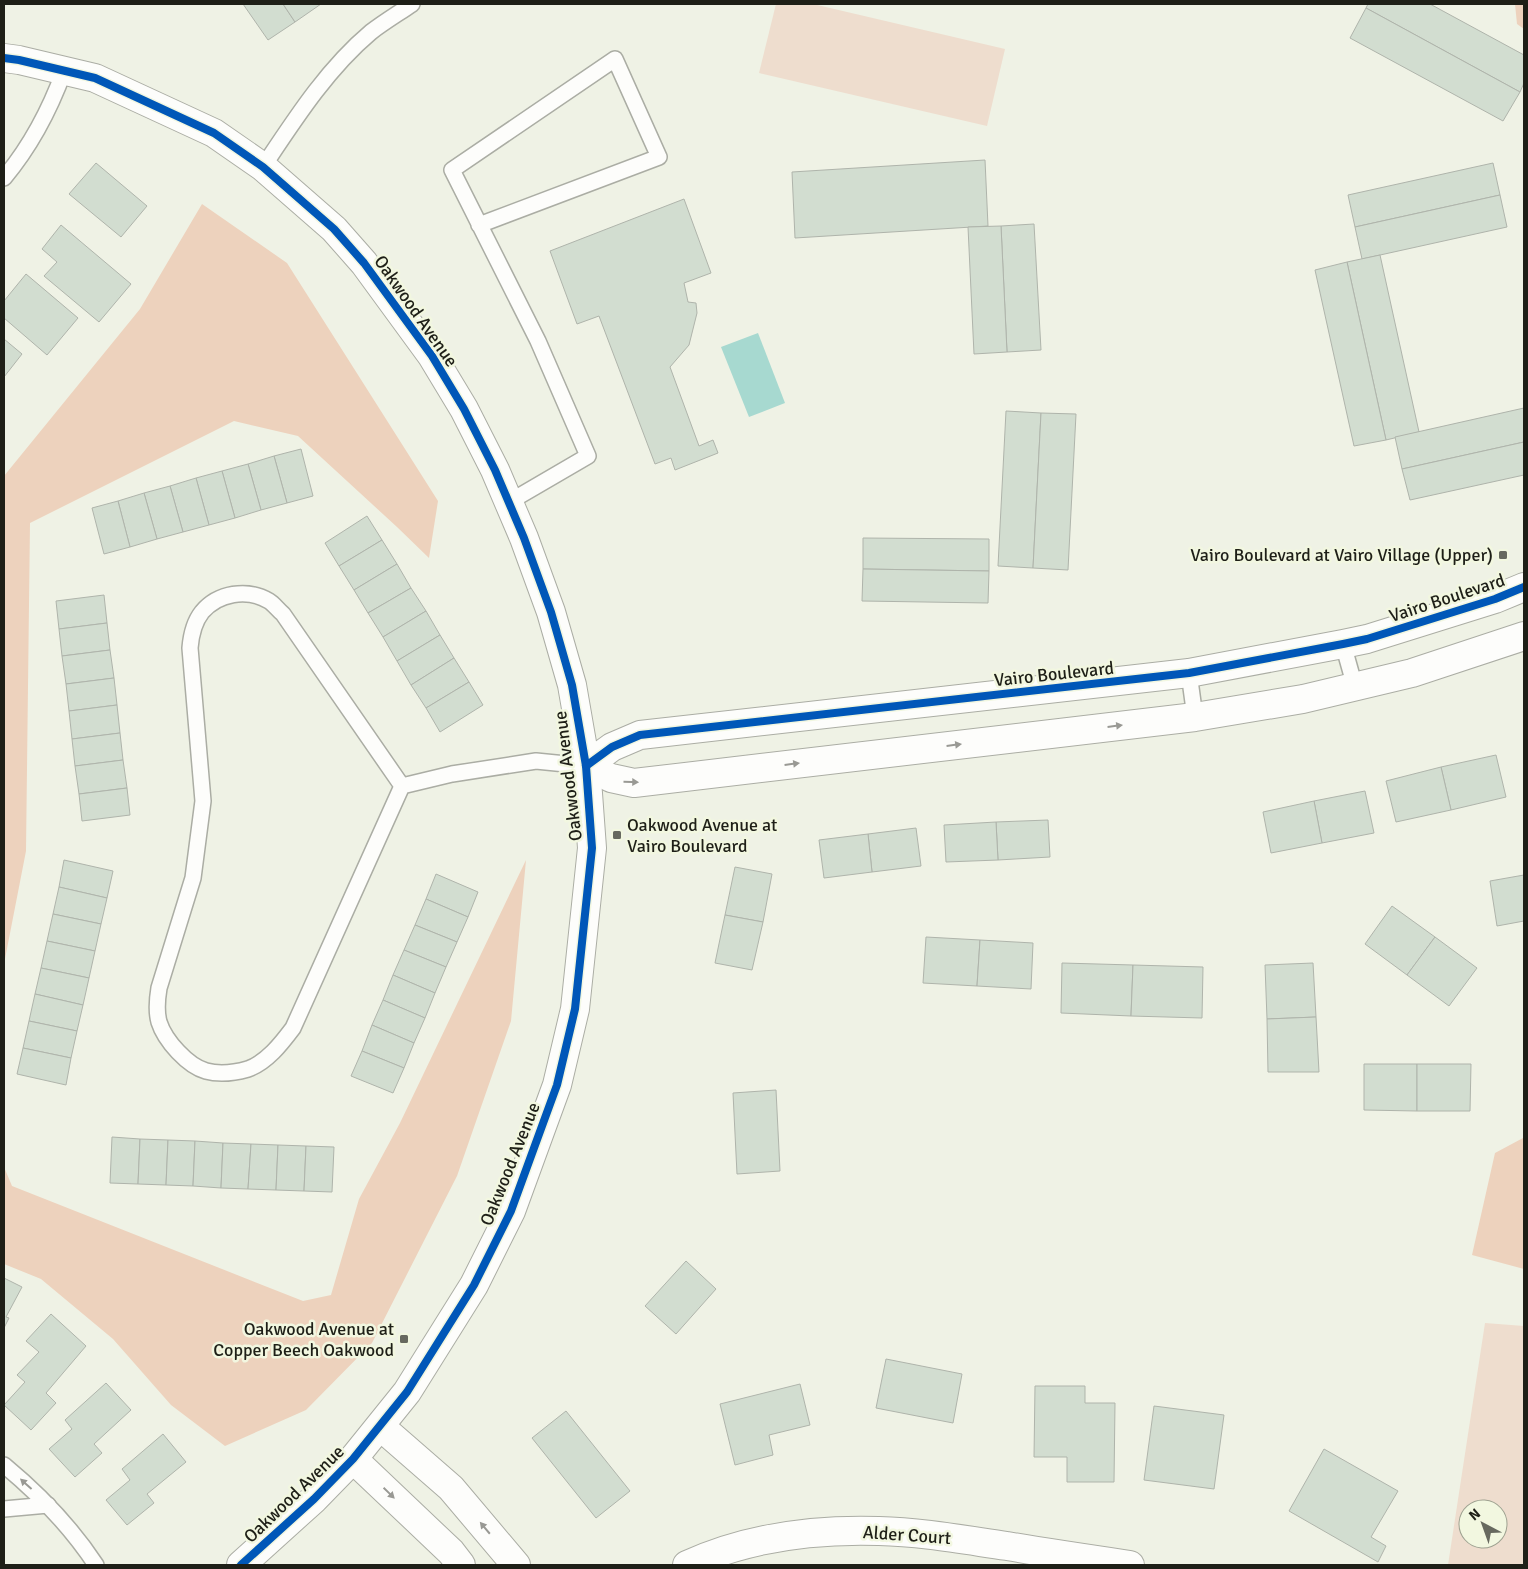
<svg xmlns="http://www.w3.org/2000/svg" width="1528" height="1569" font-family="Signika,sans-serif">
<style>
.green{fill:#eeddce;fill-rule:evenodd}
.forest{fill:#edd2bd}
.water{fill:#a7d9d0}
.building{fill:#d2ddd0;stroke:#afb4ab}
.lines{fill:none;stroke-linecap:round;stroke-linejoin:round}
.lane-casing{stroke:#abada4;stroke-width:18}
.street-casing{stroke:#abada4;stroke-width:30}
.secondary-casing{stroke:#abada4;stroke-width:30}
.lane{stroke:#fdfdfb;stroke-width:15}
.street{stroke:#fdfdfb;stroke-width:28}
.secondary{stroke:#fdfdfb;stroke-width:28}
.cycleway-casing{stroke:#f2f7e0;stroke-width:11}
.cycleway{stroke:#0057b8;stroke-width:8}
.oneway{fill:#999994}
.poi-dot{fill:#67695f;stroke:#f2f7e0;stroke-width:2}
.labels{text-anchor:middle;stroke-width:5;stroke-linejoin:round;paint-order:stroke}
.street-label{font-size:18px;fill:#1e1f17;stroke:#f2f7e0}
.poi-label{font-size:18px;fill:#1e1f17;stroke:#f2f7e0;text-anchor:end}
</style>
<rect width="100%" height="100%" fill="#eff2e5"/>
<!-- green -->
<g class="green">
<path d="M 776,4 L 813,4 L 1005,49 L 987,126 L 759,73 Z"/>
<path d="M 1485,1323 L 1524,1326 L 1524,1565 L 1448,1565 ZM 1468,1509 L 1498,1509 L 1498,1539 L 1468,1539 Z"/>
</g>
<!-- forest -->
<g class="forest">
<path d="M 1515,4 L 1524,4 L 1524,29 L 1517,24 Z"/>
<path d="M 202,204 L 287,263 L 438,501 L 429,558 L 397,527 L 298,436 L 234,421 L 30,523 L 26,851 L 4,964 L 4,476 L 140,309 Z"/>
<path d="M 526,860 L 511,1021 L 457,1176 L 372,1343 L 306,1410 L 225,1446 L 171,1405 L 113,1339 L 41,1279 L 4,1264 L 4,1167 L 12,1186 L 303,1301 L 331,1295 L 359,1199 L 400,1123 Z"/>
<path d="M 1524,1135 L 1524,1269 L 1472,1255 L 1495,1153 L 1523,1138 Z"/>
</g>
<!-- water -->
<path class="water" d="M 758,333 L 785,403 L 749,417 L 721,347 Z"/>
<!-- building -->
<g class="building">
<path d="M 243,4 L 283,4 L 295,22 L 268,40 Z"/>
<path d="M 283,4 L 321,4 L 295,22 Z"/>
<path d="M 1368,4 L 1430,4 L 1524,55 L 1524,83 L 1520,92 L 1366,8 Z"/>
<path d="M 1366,8 L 1520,92 L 1503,121 L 1350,38 Z"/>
<path d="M 985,160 L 988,226 L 795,238 L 792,172 Z"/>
<path d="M 96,163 L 147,206 L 121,237 L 69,194 Z"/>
<path d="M 1493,163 L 1500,195 L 1355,227 L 1348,195 Z"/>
<path d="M 1500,195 L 1507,227 L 1362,259 L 1355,227 Z"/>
<path d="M 684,199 L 711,273 L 684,283 L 688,302 L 696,303 L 697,313 L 689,345 L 670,367 L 699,446 L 713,440 L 718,453 L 675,470 L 671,458 L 655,464 L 599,316 L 577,324 L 550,251 Z"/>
<path d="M 1034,224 L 1041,350 L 1007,352 L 1001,226 Z"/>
<path d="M 61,225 L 131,284 L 99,322 L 44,276 L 57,262 L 42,249 Z"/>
<path d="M 1001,226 L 1007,352 L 974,354 L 968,227 Z"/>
<path d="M 1380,255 L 1419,432 L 1386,440 L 1347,262 Z"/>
<path d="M 1347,262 L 1386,440 L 1354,446 L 1315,270 Z"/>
<path d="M 26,274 L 78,318 L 47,355 L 4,318 L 4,301 Z"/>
<path d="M 4,339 L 22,354 L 4,377 Z"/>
<path d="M 1524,408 L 1524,442 L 1402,469 L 1395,437 Z"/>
<path d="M 1006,411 L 1041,413 L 1033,568 L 998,566 Z"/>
<path d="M 1041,413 L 1076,414 L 1068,570 L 1033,568 Z"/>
<path d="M 1524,442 L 1524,475 L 1410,500 L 1402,469 Z"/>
<path d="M 301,449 L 313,496 L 287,503 L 274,456 Z"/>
<path d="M 274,456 L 287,503 L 261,510 L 248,464 Z"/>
<path d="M 248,464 L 261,510 L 235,518 L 222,471 Z"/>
<path d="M 222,471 L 235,518 L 209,525 L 196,478 Z"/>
<path d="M 196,478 L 209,525 L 183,532 L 170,486 Z"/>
<path d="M 170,486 L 183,532 L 157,539 L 144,493 Z"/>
<path d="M 144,493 L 157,539 L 130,547 L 118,501 Z"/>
<path d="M 118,501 L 130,547 L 104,554 L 92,508 Z"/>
<path d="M 367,516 L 382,540 L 339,566 L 325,543 Z"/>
<path d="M 863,538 L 989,539 L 989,571 L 863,569 Z"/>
<path d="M 382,540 L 397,564 L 354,590 L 339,566 Z"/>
<path d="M 397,564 L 411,588 L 368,613 L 354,590 Z"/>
<path d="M 863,569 L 989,571 L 988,603 L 862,601 Z"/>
<path d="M 411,588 L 426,611 L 383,637 L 368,613 Z"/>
<path d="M 104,595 L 107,623 L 59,629 L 56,601 Z"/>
<path d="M 426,611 L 440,635 L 397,661 L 383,637 Z"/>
<path d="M 107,623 L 110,650 L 62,656 L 59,629 Z"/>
<path d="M 440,635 L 454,658 L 411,685 L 397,661 Z"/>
<path d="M 110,650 L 114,678 L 66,684 L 62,656 Z"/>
<path d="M 454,658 L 469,682 L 426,708 L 411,685 Z"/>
<path d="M 114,678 L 117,705 L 69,711 L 66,684 Z"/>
<path d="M 469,682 L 483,705 L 440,732 L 426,708 Z"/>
<path d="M 117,705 L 120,733 L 72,739 L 69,711 Z"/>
<path d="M 120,733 L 123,760 L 75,766 L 72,739 Z"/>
<path d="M 1496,755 L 1506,797 L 1451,810 L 1441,767 Z"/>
<path d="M 123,760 L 127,788 L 79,794 L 75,766 Z"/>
<path d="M 1441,767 L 1451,810 L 1396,822 L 1386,781 Z"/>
<path d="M 127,788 L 130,815 L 82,821 L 79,794 Z"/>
<path d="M 1365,791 L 1374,833 L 1322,843 L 1314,801 Z"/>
<path d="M 1314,801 L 1322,843 L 1271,853 L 1263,812 Z"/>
<path d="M 1048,820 L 1050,857 L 998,860 L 996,822 Z"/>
<path d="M 996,822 L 998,860 L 946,862 L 944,825 Z"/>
<path d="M 916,828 L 921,866 L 872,872 L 868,834 Z"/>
<path d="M 868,834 L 872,872 L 824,878 L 819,840 Z"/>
<path d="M 64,860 L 113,871 L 107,898 L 59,887 Z"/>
<path d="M 735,867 L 772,874 L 763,922 L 725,915 Z"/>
<path d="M 436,874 L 478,892 L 468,917 L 426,899 Z"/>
<path d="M 1524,875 L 1524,921 L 1497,926 L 1490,881 Z"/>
<path d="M 59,887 L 107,898 L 101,924 L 53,914 Z"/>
<path d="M 426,899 L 468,917 L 457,942 L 415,925 Z"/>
<path d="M 1392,906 L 1435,937 L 1407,975 L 1365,944 Z"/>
<path d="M 53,914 L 101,924 L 95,951 L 47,941 Z"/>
<path d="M 725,915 L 763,922 L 752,970 L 715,963 Z"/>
<path d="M 415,925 L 457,942 L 446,967 L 404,950 Z"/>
<path d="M 926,937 L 980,940 L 977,986 L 923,983 Z"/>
<path d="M 1435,937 L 1477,968 L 1449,1006 L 1407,975 Z"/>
<path d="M 980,940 L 1033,943 L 1031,989 L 977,986 Z"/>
<path d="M 47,941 L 95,951 L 89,978 L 41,968 Z"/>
<path d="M 404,950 L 446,967 L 435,993 L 393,975 Z"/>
<path d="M 1062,963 L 1133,965 L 1131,1016 L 1061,1013 Z"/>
<path d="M 1313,963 L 1316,1017 L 1267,1019 L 1265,965 Z"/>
<path d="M 1133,965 L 1203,967 L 1202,1018 L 1131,1016 Z"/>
<path d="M 41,968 L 89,978 L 83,1005 L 35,994 Z"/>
<path d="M 393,975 L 435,993 L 425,1018 L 383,1000 Z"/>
<path d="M 35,994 L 83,1005 L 77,1031 L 29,1021 Z"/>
<path d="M 383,1000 L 425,1018 L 414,1043 L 372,1025 Z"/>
<path d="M 1316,1017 L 1319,1072 L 1268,1072 L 1267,1019 Z"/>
<path d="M 29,1021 L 77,1031 L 71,1058 L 23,1048 Z"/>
<path d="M 372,1025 L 414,1043 L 404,1068 L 362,1051 Z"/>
<path d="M 23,1048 L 71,1058 L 66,1085 L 17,1074 Z"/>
<path d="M 362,1051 L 404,1068 L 393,1093 L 351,1076 Z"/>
<path d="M 1364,1064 L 1417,1064 L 1417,1111 L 1364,1110 Z"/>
<path d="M 1417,1064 L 1471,1064 L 1470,1111 L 1417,1111 Z"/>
<path d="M 776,1090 L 780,1171 L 737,1174 L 733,1093 Z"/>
<path d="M 112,1137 L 140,1139 L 138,1184 L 110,1183 Z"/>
<path d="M 140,1139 L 168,1140 L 166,1185 L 138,1184 Z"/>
<path d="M 168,1140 L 195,1141 L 193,1186 L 166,1185 Z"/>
<path d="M 195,1141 L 223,1143 L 221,1188 L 193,1186 Z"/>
<path d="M 223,1143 L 251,1144 L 248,1189 L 221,1188 Z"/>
<path d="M 251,1144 L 278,1145 L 276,1190 L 248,1189 Z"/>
<path d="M 278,1145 L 306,1146 L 304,1191 L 276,1190 Z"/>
<path d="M 306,1146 L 334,1147 L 332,1192 L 304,1191 Z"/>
<path d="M 686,1261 L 716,1289 L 676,1334 L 645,1306 Z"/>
<path d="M 4,1278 L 22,1287 L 6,1317 L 9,1318 L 4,1328 Z"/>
<path d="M 51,1314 L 86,1346 L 46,1393 L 56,1403 L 31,1430 L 4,1405 L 25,1382 L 17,1375 L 39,1352 L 26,1341 Z"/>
<path d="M 886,1359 L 962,1374 L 953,1423 L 876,1408 Z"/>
<path d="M 106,1383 L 131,1410 L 94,1444 L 102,1453 L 75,1477 L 49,1449 L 72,1429 L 65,1420 Z"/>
<path d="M 800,1384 L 810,1425 L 769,1435 L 773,1455 L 735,1465 L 720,1404 Z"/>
<path d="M 1035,1386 L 1085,1386 L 1085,1403 L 1115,1403 L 1114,1482 L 1067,1482 L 1067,1457 L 1034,1457 Z"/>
<path d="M 1154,1406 L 1224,1415 L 1214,1489 L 1144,1480 Z"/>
<path d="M 566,1411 L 630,1491 L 596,1518 L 532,1438 Z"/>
<path d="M 163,1434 L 186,1462 L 147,1494 L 154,1503 L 127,1525 L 106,1500 L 130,1480 L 122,1469 Z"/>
<path d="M 1324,1449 L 1398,1491 L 1371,1537 L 1386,1546 L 1378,1562 L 1289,1511 Z"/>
</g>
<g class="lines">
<defs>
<g id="lane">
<path d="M 263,167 C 295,119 327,69 371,32 C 384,22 399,13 412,4"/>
<path d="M 4,178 C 30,147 50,109 64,71"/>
<path d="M 479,225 L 659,157 L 615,59 L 452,170 L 538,341 L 588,456 L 509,502"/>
<path d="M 1343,644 L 1355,687"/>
<path d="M 1189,673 L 1195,717"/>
<path d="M 402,786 L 293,1028 C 281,1044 267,1062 248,1069 C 234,1073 220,1075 206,1071 C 188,1066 165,1041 159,1022 C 156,1011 157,1000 159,988 L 193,878 L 203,801 L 190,648 C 191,636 194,622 202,612 C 218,593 247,588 269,601 C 274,604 278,610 283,614 L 402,786 L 452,774 L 536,761 L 586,766"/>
<path d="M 4,1465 C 39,1494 71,1527 96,1565"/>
<path d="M 4,1509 L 48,1505"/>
</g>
<g id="street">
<path d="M 4,58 L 19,60 L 95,78 L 214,133 L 263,167 L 334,229 L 364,263 L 432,356 L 464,409 L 495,470 L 524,538 L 551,612 L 572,685 L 586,766"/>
<path d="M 381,1427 L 451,1488 L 516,1565"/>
<path d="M 353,1459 L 451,1552 L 461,1565"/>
<path d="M 687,1565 C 746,1538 814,1529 879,1531 C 922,1532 965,1540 1007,1546 C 1048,1553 1089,1559 1130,1565"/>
</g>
<g id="secondary">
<path d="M 586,766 L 612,747 L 640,735 L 1189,673 L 1343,644 L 1367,639 L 1495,599 L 1524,587"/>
<path d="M 586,766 L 611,778 L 634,783 L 1195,717 L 1303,699 L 1412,673 L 1524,636"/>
<path d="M 241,1565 L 314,1499 L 353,1459 L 407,1392 L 474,1285 L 511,1211 L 557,1085 L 575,1009 L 592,848 L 586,766"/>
</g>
</defs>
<!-- lane casing -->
<use href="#lane" class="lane-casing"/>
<!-- street casing -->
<use href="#street" class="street-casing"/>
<!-- secondary casing -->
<use href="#secondary" class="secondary-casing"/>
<!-- lane -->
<use href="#lane" class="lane"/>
<!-- street -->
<use href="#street" class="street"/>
<!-- secondary -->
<use href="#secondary" class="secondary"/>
<defs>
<g id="cycleway">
<path d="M 4,58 L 19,60 L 95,78 L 214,133 L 263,167 L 334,229 L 364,263 L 432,356 L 464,409 L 495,470 L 524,538 L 551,612 L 572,685 L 586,766 L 592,848 L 575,1009 L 557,1085 L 511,1211 L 474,1285 L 407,1392 L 353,1459 L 314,1499 L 241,1565"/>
<path d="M 586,766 L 612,747 L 640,735 L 1189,673 L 1343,644 L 1367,639 L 1495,599 L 1524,587"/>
</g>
</defs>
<!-- cycleway casing -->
<use href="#cycleway" class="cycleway-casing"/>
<!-- cycleway -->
<use href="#cycleway" class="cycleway"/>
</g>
<!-- one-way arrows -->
<defs><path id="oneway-solid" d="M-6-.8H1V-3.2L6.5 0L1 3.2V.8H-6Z" transform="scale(1.25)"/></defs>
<g class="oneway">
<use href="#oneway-solid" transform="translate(1115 726) rotate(-7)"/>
<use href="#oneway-solid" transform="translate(954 745) rotate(-7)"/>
<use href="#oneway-solid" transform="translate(792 764) rotate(-7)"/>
<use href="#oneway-solid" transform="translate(631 782) rotate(1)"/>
<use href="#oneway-solid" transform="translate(26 1484) rotate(-138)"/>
<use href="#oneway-solid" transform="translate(389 1493) rotate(44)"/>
<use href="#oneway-solid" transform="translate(485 1528) rotate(-130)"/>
</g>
<!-- markers -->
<g class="poi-dot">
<rect x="1498" y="550" width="10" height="10" rx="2.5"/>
<rect x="612" y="830" width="10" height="10" rx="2.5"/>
<rect x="399" y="1334" width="10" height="10" rx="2.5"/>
</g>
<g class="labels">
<!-- street labels -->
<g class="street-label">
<text transform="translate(416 311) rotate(55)" y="6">Oakwood Avenue</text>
<text transform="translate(1447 598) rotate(-18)" y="6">Vairo Boulevard</text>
<text transform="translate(1054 674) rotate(-6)" y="6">Vairo Boulevard</text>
<text transform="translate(568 776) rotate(-97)" y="6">Oakwood Avenue</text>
<text transform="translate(510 1164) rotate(-68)" y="6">Oakwood Avenue</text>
<text transform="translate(294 1494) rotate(-44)" y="6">Oakwood Avenue</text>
<text transform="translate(907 1535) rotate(4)" y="6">Alder Court</text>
</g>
<!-- poi labels -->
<g class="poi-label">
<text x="1493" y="561">Vairo Boulevard at Vairo Village (Upper)</text>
<text x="627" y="831" text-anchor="start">Oakwood Avenue at<tspan x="627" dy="21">Vairo Boulevard</tspan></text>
<text x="394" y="1335">Oakwood Avenue at<tspan x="394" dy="21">Copper Beech Oakwood</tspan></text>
</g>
</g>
<!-- border -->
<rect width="1528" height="1569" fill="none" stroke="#1e1f17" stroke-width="10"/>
<!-- north arrow -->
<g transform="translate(1483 1524) rotate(319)"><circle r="24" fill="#f2f7e0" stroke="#9da190"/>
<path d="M0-4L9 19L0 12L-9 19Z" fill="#67695f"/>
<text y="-8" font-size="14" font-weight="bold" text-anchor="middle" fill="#1e1f17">N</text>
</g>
</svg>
